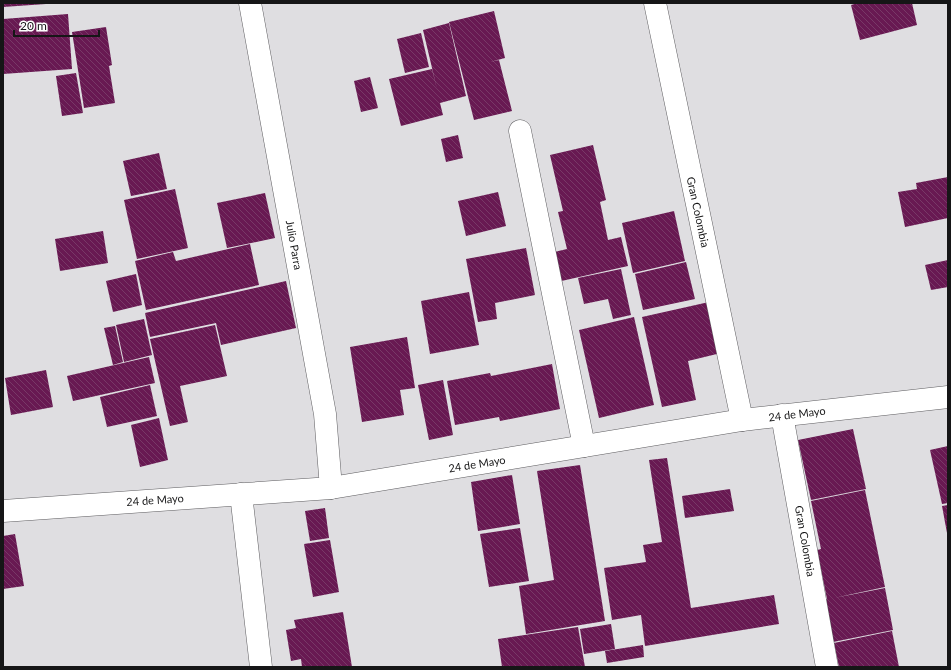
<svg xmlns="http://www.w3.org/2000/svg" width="951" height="670" font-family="Lato,sans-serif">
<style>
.building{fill:url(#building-back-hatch)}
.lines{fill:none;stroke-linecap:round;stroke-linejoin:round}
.street-casing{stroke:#5e5d60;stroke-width:23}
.street{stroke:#fff;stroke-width:22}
.labels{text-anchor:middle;stroke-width:4;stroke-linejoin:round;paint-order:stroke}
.street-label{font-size:11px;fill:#161617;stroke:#fff}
</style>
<defs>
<pattern id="building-back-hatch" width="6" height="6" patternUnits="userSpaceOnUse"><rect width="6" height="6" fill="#681952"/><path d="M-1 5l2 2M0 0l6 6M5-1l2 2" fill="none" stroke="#783967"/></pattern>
</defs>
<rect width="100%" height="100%" fill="#dfdee1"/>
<!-- building -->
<g class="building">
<path d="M 3,3 L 46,3 L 46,4 L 3,7 Z"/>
<path d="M 858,3 L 912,3 L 917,25 L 860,40 L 851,5 Z"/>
<path d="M 494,11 L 505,58 L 490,62 L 499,60 L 512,111 L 474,120 L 449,22 Z"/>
<path d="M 68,14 L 72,69 L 3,74 L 3,19 Z"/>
<path d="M 449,23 L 466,96 L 440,103 L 443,115 L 401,126 L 389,79 L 432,69 L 437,89 L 423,30 Z"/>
<path d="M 106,27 L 112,65 L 109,66 L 115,103 L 84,108 L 72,32 Z"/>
<path d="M 421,33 L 429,67 L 405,73 L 397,39 Z"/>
<path d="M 76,73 L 83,113 L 62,116 L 56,76 Z"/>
<path d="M 370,77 L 378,108 L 361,112 L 354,81 Z"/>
<path d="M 458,135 L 463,158 L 446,162 L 441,139 Z"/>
<path d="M 593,145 L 606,200 L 600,202 L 608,240 L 621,237 L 628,266 L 557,282 L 550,253 L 567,249 L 558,212 L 563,211 L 550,155 Z"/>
<path d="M 159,153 L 167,189 L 131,196 L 123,161 Z"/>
<path d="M 948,177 L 948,218 L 905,227 L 898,192 L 917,189 L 916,183 Z"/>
<path d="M 175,189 L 188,248 L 137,259 L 124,200 Z"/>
<path d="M 498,192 L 506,226 L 466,236 L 458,201 Z"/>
<path d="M 265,193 L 275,238 L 227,248 L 217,203 Z"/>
<path d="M 674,211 L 685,261 L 633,273 L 622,223 Z"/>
<path d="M 103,231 L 108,263 L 60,271 L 55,239 Z"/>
<path d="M 250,244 L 259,285 L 146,310 L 135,261 L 173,252 L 176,261 Z"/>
<path d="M 526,248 L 535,295 L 495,303 L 497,319 L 478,322 L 466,259 Z"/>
<path d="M 948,260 L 948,287 L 931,290 L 925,265 Z"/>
<path d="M 686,262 L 695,299 L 643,310 L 635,274 Z"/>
<path d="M 621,269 L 631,315 L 613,319 L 608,299 L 584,304 L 578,278 Z"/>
<path d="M 136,274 L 142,305 L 113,312 L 106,281 Z"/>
<path d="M 286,281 L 296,328 L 221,345 L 216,323 L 150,337 L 145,313 Z"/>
<path d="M 469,292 L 479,345 L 430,354 L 421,301 Z"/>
<path d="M 709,302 L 721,353 L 688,361 L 696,400 L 662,407 L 642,317 Z"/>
<path d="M 634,317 L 654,405 L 599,418 L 579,330 Z"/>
<path d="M 144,319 L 152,355 L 124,362 L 116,325 Z"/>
<path d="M 215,325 L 227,376 L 180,386 L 188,422 L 170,426 L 150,339 Z"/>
<path d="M 115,326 L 123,362 L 113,365 L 104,328 Z"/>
<path d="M 407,337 L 415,388 L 400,390 L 404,415 L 362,422 L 350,347 Z"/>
<path d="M 149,357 L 155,383 L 73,401 L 67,376 Z"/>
<path d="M 552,364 L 560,409 L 500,421 L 499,417 L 455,425 L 447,381 L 490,373 L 491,376 Z"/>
<path d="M 46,370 L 53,407 L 11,415 L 5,378 Z"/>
<path d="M 443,380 L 453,435 L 429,440 L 418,385 Z"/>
<path d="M 150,385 L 157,416 L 107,427 L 100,397 Z"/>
<path d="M 159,418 L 168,460 L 140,467 L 131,425 Z"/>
<path d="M 853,429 L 866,489 L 811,500 L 798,440 Z"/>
<path d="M 948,446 L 948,503 L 942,504 L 930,450 Z"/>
<path d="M 667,458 L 691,608 L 774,595 L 779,624 L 645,646 L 641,615 L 612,620 L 604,568 L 646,562 L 643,545 L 662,542 L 649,460 Z"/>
<path d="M 580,465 L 605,621 L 526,634 L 519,586 L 554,580 L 537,471 Z"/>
<path d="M 512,475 L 520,524 L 478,531 L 471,482 Z"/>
<path d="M 730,489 L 734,511 L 685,518 L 682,496 Z"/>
<path d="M 865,490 L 885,587 L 834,598 L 885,588 L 893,630 L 833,642 L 824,600 L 827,599 L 817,550 L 821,549 L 811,501 Z"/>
<path d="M 948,505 L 948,533 L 947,533 L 942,506 Z"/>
<path d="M 325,508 L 329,538 L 310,541 L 305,511 Z"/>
<path d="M 520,528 L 529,581 L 489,587 L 480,534 Z"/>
<path d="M 15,534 L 24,586 L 3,589 L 3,536 Z"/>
<path d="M 330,540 L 339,592 L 313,597 L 304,544 Z"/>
<path d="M 343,612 L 352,667 L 302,667 L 301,659 L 291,661 L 286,630 L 296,628 L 294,620 Z"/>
<path d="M 611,624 L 615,649 L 584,654 L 580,629 Z"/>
<path d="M 578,627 L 585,667 L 502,667 L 498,639 Z"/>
<path d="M 892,631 L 899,667 L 839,667 L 834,643 Z"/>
<path d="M 643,645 L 644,657 L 607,663 L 605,651 Z"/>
</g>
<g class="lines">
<defs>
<g id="street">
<path d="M 250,3 L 325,414 L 331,488"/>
<path d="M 655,3 L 742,420"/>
<path d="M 520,131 L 584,446"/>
<path d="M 782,415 L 827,667"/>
<path d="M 241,494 L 261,667"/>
<path d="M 3,511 L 331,488 L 742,420 L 948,397"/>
</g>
</defs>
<!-- street casing -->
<use href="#street" class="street-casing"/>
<!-- street -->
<use href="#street" class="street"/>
</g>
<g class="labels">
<!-- street labels -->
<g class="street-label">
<text transform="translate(698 212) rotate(78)" y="4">Gran Colombia</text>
<text transform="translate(294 245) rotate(80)" y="4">Julio Parra</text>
<text transform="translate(797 414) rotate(-7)" y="4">24 de Mayo</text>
<text transform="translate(477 464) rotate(-9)" y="4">24 de Mayo</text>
<text transform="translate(155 500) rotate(-4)" y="4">24 de Mayo</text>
<text transform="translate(805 541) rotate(80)" y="4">Gran Colombia</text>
</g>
</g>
<!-- border -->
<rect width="951" height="670" fill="none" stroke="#161617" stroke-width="8"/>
<!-- scale -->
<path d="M14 30v6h85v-6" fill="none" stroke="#161617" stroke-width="2"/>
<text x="20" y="30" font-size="12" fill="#161617" stroke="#ffffff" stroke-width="3" paint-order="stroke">20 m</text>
</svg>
